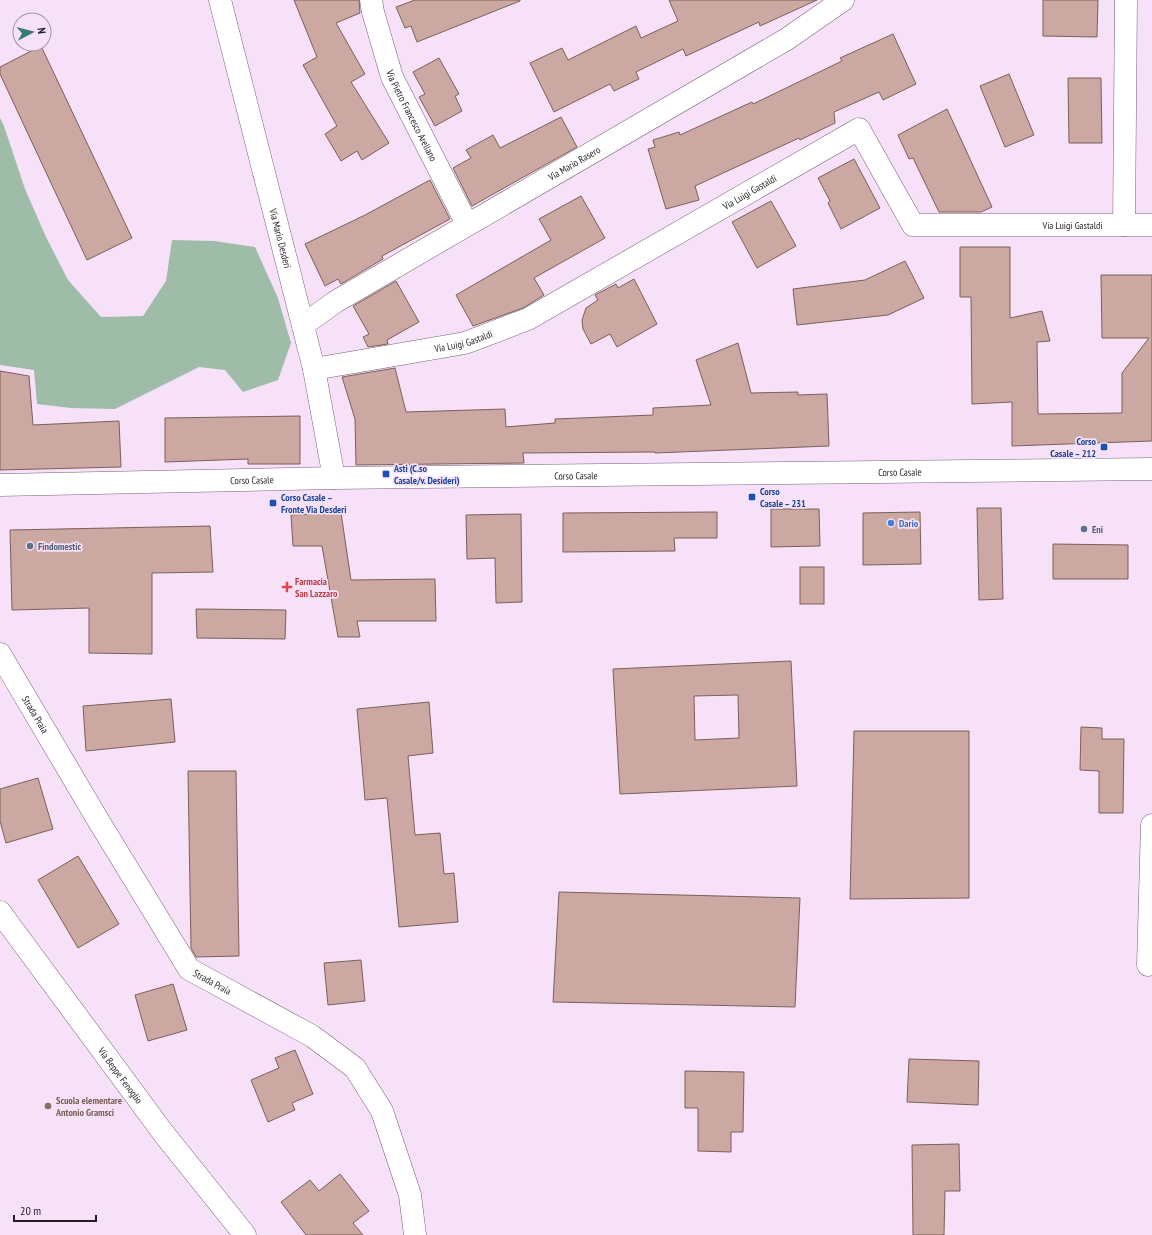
<svg xmlns="http://www.w3.org/2000/svg" width="1152" height="1235" font-family="'PT Sans Narrow',sans-serif">
<style>
.forest{fill:#9ebca8}
.building{fill:#cba8a1;stroke:#7c5f59;fill-rule:evenodd}
.lines{fill:none;stroke-linecap:round;stroke-linejoin:round}
.minor-casing{stroke:#766377;stroke-width:23}
.tertiary-casing{stroke:#766377;stroke-width:23}
.minor{stroke:#fff;stroke-width:22}
.tertiary{stroke:#fff;stroke-width:22}
.transit-dot{fill:#1a4fb4;stroke:#f7e1f8;stroke-width:1.5}
.shop-dot{fill:#3f7fe0;stroke:#f7e1f8;stroke-width:1.5}
.service-dot{fill:#5c6f8a;stroke:#f7e1f8;stroke-width:1.5}
.health-dot{fill:#e0444e;stroke:#f7e1f8;stroke-width:1.5}
.education-dot{fill:#8d6e63;stroke:#f7e1f8;stroke-width:1.5}
.labels{text-anchor:middle;stroke-width:3.5;stroke-linejoin:round;paint-order:stroke}
.street-label{font-size:10px;fill:#251d26;stroke:#f7e1f8}
.transit-label{font-size:10px;font-weight:bold;fill:#164399;stroke:#f7e1f8;text-anchor:start}
.shop-label{font-size:10px;font-weight:bold;fill:#366cbe;stroke:#f7e1f8;text-anchor:start}
.service-label{font-size:10px;font-weight:bold;fill:#4e5e75;stroke:#f7e1f8;text-anchor:start}
.health-label{font-size:10px;font-weight:bold;fill:#be3a42;stroke:#f7e1f8;text-anchor:start}
.education-label{font-size:10px;font-weight:bold;fill:#785e54;stroke:#f7e1f8;text-anchor:start}
</style>
<rect width="100%" height="100%" fill="#f7e1f8"/>
<!-- forest -->
<path class="forest" d="M 0,118 L 4,126 L 25,189 L 46,237 L 68,280 L 101,317 L 143,316 L 166,281 L 172,240 L 214,241 L 255,247 L 278,298 L 291,343 L 278,380 L 243,392 L 225,370 L 199,367 L 115,409 L 71,408 L 37,404 L 34,370 L 0,365 Z"/>
<!-- building -->
<g class="building">
<path d="M 294,0 L 359,0 L 360,13 L 336,23 L 365,74 L 351,82 L 389,143 L 362,160 L 357,151 L 341,161 L 325,134 L 337,126 L 303,65 L 317,57 Z"/>
<path d="M 415,0 L 520,0 L 520,1 L 417,42 L 411,26 L 405,28 L 396,7 Z"/>
<path d="M 669,0 L 817,0 L 760,26 L 759,22 L 686,56 L 683,49 L 636,72 L 639,79 L 614,91 L 610,84 L 554,112 L 530,63 L 562,48 L 568,60 L 636,26 L 641,38 L 678,21 Z"/>
<path d="M 1043,0 L 1098,0 L 1097,37 L 1043,36 Z"/>
<path d="M 893,34 L 916,84 L 883,100 L 879,92 L 834,112 L 835,123 L 800,140 L 799,138 L 695,186 L 699,200 L 666,209 L 648,149 L 655,147 L 653,140 L 679,132 L 680,135 L 752,102 L 753,104 L 842,61 L 840,58 Z"/>
<path d="M 41,46 L 132,238 L 87,260 L 0,74 L 0,67 Z"/>
<path d="M 439,58 L 459,94 L 455,96 L 462,111 L 435,126 L 419,97 L 425,94 L 413,72 Z"/>
<path d="M 1009,74 L 1034,135 L 1005,147 L 980,86 Z"/>
<path d="M 1068,78 L 1101,78 L 1102,143 L 1069,143 Z"/>
<path d="M 947,109 L 992,207 L 981,212 L 939,212 L 913,158 L 909,159 L 898,135 Z"/>
<path d="M 561,117 L 577,147 L 472,206 L 453,168 L 471,158 L 466,150 L 493,135 L 500,148 Z"/>
<path d="M 854,159 L 880,208 L 841,229 L 828,203 L 830,201 L 818,178 Z"/>
<path d="M 430,180 L 450,219 L 382,256 L 383,259 L 341,284 L 338,279 L 325,286 L 305,244 L 365,215 Z"/>
<path d="M 581,196 L 605,238 L 534,278 L 544,295 L 523,308 L 473,326 L 456,295 L 551,240 L 539,219 Z"/>
<path d="M 771,201 L 796,246 L 757,268 L 732,222 Z"/>
<path d="M 960,247 L 1010,247 L 1010,318 L 1042,311 L 1050,341 L 1037,342 L 1038,414 L 1122,413 L 1122,373 L 1149,338 L 1102,338 L 1101,275 L 1152,275 L 1152,441 L 1012,446 L 1012,402 L 972,404 L 971,297 L 960,297 Z"/>
<path d="M 905,261 L 924,298 L 888,315 L 797,325 L 793,289 L 865,280 Z"/>
<path d="M 634,279 L 657,324 L 617,347 L 610,334 L 591,344 L 583,329 L 582,320 L 586,308 L 598,300 L 595,295 L 616,284 L 618,288 Z"/>
<path d="M 396,281 L 419,322 L 387,340 L 388,344 L 368,347 L 363,337 L 369,334 L 353,306 Z"/>
<path d="M 738,343 L 751,393 L 798,392 L 798,395 L 827,394 L 829,446 L 655,453 L 655,452 L 523,453 L 524,463 L 356,465 L 355,419 L 342,377 L 395,368 L 406,412 L 505,409 L 506,427 L 555,423 L 555,419 L 653,415 L 653,408 L 711,405 L 696,360 Z"/>
<path d="M 0,371 L 29,376 L 33,425 L 119,421 L 121,467 L 0,470 Z"/>
<path d="M 300,416 L 300,464 L 248,464 L 248,459 L 165,462 L 165,418 Z"/>
<path d="M 977,508 L 1001,508 L 1003,599 L 979,600 Z"/>
<path d="M 771,509 L 819,509 L 820,546 L 771,547 Z"/>
<path d="M 717,512 L 717,538 L 674,538 L 675,551 L 563,552 L 563,513 Z"/>
<path d="M 920,512 L 921,564 L 863,565 L 863,513 Z"/>
<path d="M 341,513 L 351,580 L 435,579 L 436,621 L 357,621 L 360,637 L 338,637 L 322,546 L 293,546 L 291,515 Z"/>
<path d="M 521,514 L 522,602 L 496,603 L 495,558 L 467,559 L 466,515 Z"/>
<path d="M 210,526 L 213,572 L 152,573 L 152,654 L 89,653 L 89,608 L 12,610 L 10,530 Z"/>
<path d="M 1053,544 L 1128,545 L 1128,579 L 1053,579 Z"/>
<rect x="800" y="567" width="24" height="37"/>
<path d="M 196,609 L 286,610 L 285,639 L 197,638 Z"/>
<path d="M 791,661 L 797,786 L 620,794 L 613,669 ZM 738,695 L 739,738 L 695,740 L 694,696 Z"/>
<path d="M 171,699 L 175,742 L 86,751 L 83,706 Z"/>
<path d="M 429,702 L 433,753 L 408,756 L 415,835 L 440,833 L 444,874 L 454,873 L 458,922 L 399,927 L 387,798 L 365,800 L 357,709 Z"/>
<path d="M 1081,727 L 1102,728 L 1102,739 L 1124,739 L 1123,813 L 1099,813 L 1099,771 L 1080,770 Z"/>
<path d="M 854,731 L 969,731 L 969,898 L 850,899 Z"/>
<path d="M 188,771 L 236,771 L 239,956 L 196,957 L 191,948 Z"/>
<path d="M 38,778 L 53,829 L 6,843 L 0,821 L 0,789 Z"/>
<path d="M 78,856 L 119,924 L 78,948 L 38,880 Z"/>
<path d="M 559,892 L 800,898 L 795,1007 L 553,1002 Z"/>
<path d="M 361,960 L 365,1001 L 328,1005 L 324,963 Z"/>
<path d="M 173,984 L 187,1030 L 148,1041 L 135,995 Z"/>
<path d="M 295,1050 L 313,1094 L 292,1103 L 295,1110 L 268,1122 L 251,1080 L 279,1068 L 275,1058 Z"/>
<path d="M 909,1059 L 979,1061 L 978,1105 L 907,1102 Z"/>
<path d="M 685,1071 L 744,1072 L 743,1132 L 731,1132 L 731,1152 L 698,1151 L 698,1108 L 685,1108 Z"/>
<path d="M 959,1144 L 960,1191 L 945,1191 L 944,1235 L 913,1235 L 912,1145 Z"/>
<path d="M 340,1174 L 369,1211 L 353,1223 L 363,1235 L 306,1235 L 281,1202 L 310,1180 L 319,1191 Z"/>
</g>
<g class="lines">
<defs>
<g id="minor">
<path id="s1" d="M 220,0 L 314,369 L 334,478"/>
<path id="s2" d="M 371,0 L 373,12 L 392,77 L 467,224"/>
<path d="M 1124,225 L 1126,0"/>
<path id="s3" d="M 303,325 L 335,302 L 787,39 L 843,0"/>
<path id="s4" d="M 314,369 L 465,343 L 528,319 L 859,129 L 913,225 L 1152,225"/>
<path id="s5" d="M 0,654 L 98,820 L 189,969 L 312,1036 L 355,1068 L 382,1111 L 410,1195 L 415,1235"/>
<path id="s6" d="M 0,912 L 164,1134 L 245,1235"/>
<path d="M 1148,965 L 1152,825"/>
</g>
<g id="tertiary">
<path id="s7" d="M 0,485 L 334,478 L 1152,469"/>
</g>
</defs>
<!-- minor casing -->
<use href="#minor" class="minor-casing"/>
<!-- tertiary casing -->
<use href="#tertiary" class="tertiary-casing"/>
<!-- minor -->
<use href="#minor" class="minor"/>
<!-- tertiary -->
<use href="#tertiary" class="tertiary"/>
</g>
<!-- markers -->
<g class="transit-dot">
<rect x="1100" y="443" width="8" height="8" rx="2"/>
<rect x="382" y="470" width="8" height="8" rx="2"/>
<rect x="748" y="493" width="8" height="8" rx="2"/>
<rect x="269" y="499" width="8" height="8" rx="2"/>
</g>
<circle class="shop-dot" cx="891" cy="523" r="4"/>
<g class="service-dot">
<circle cx="1084" cy="529" r="4"/>
<circle cx="30" cy="546" r="4"/>
</g>
<path class="health-dot" d="M285 581h4v4h4v4h-4v4h-4v-4h-4v-4h4z"/>
<circle class="education-dot" cx="48" cy="1106" r="4"/>
<g class="labels">
<!-- street labels -->
<g class="street-label">
<text dy="4" stroke="none"><textPath href="#s2" startOffset="123">Via Pietro Francesco Arellano</textPath></text>
<text dy="4" stroke="none"><textPath href="#s3" startOffset="316">Via Mario Rasero</textPath></text>
<text dy="4" stroke="none"><textPath href="#s4" startOffset="476">Via Luigi Gastaldi</textPath></text>
<text dy="4" stroke="none"><textPath href="#s4" startOffset="872">Via Luigi Gastaldi</textPath></text>
<text dy="4" stroke="none"><textPath href="#s1" startOffset="246">Via Mario Desderi</textPath></text>
<text dy="4" stroke="none"><textPath href="#s4" startOffset="152">Via Luigi Gastaldi</textPath></text>
<text dy="4" stroke="none"><textPath href="#s7" startOffset="900">Corso Casale</textPath></text>
<text dy="4" stroke="none"><textPath href="#s7" startOffset="576">Corso Casale</textPath></text>
<text dy="4" stroke="none"><textPath href="#s7" startOffset="252">Corso Casale</textPath></text>
<text dy="4" stroke="none"><textPath href="#s5" startOffset="70">Strada Praia</textPath></text>
<text dy="4" stroke="none"><textPath href="#s5" startOffset="394">Strada Praia</textPath></text>
<text dy="4" stroke="none"><textPath href="#s6" startOffset="203">Via Beppe Fenoglio</textPath></text>
</g>
<!-- transit labels -->
<g class="transit-label">
<text x="1096" y="445" text-anchor="end">Corso<tspan x="1096" dy="12">Casale – 212</tspan></text>
<text x="394" y="472">Asti (C.so<tspan x="394" dy="12">Casale/v. Desideri)</tspan></text>
<text x="760" y="495">Corso<tspan x="760" dy="12">Casale – 231</tspan></text>
<text x="281" y="501">Corso Casale –<tspan x="281" dy="12">Fronte Via Desderi</tspan></text>
</g>
<!-- shop labels -->
<g class="shop-label">
<text x="899" y="527">Dario</text>
</g>
<!-- service labels -->
<g class="service-label">
<text x="1092" y="533">Eni</text>
<text x="38" y="550">Findomestic</text>
</g>
<!-- health labels -->
<g class="health-label">
<text x="295" y="585">Farmacia<tspan x="295" dy="12">San Lazzaro</tspan></text>
</g>
<!-- education labels -->
<g class="education-label">
<text x="56" y="1104">Scuola elementare<tspan x="56" dy="12">Antonio Gramsci</tspan></text>
</g>
</g>
<!-- north arrow -->
<g transform="translate(32 32) rotate(83)"><circle r="19" fill="#f7e1f8" stroke="#a393a4"/>
<path d="M0-3L7 15L0 10L-7 15Z" fill="#377c71"/>
<text y="-6" font-size="11" font-weight="bold" text-anchor="middle" fill="#251d26">N</text>
</g>
<!-- scale -->
<path d="M14 1215v6h82v-6" fill="none" stroke="#251d26" stroke-width="2"/>
<text x="20" y="1215" font-size="12" fill="#251d26" stroke="#f7e1f8" stroke-width="3" paint-order="stroke">20 m</text>
</svg>
